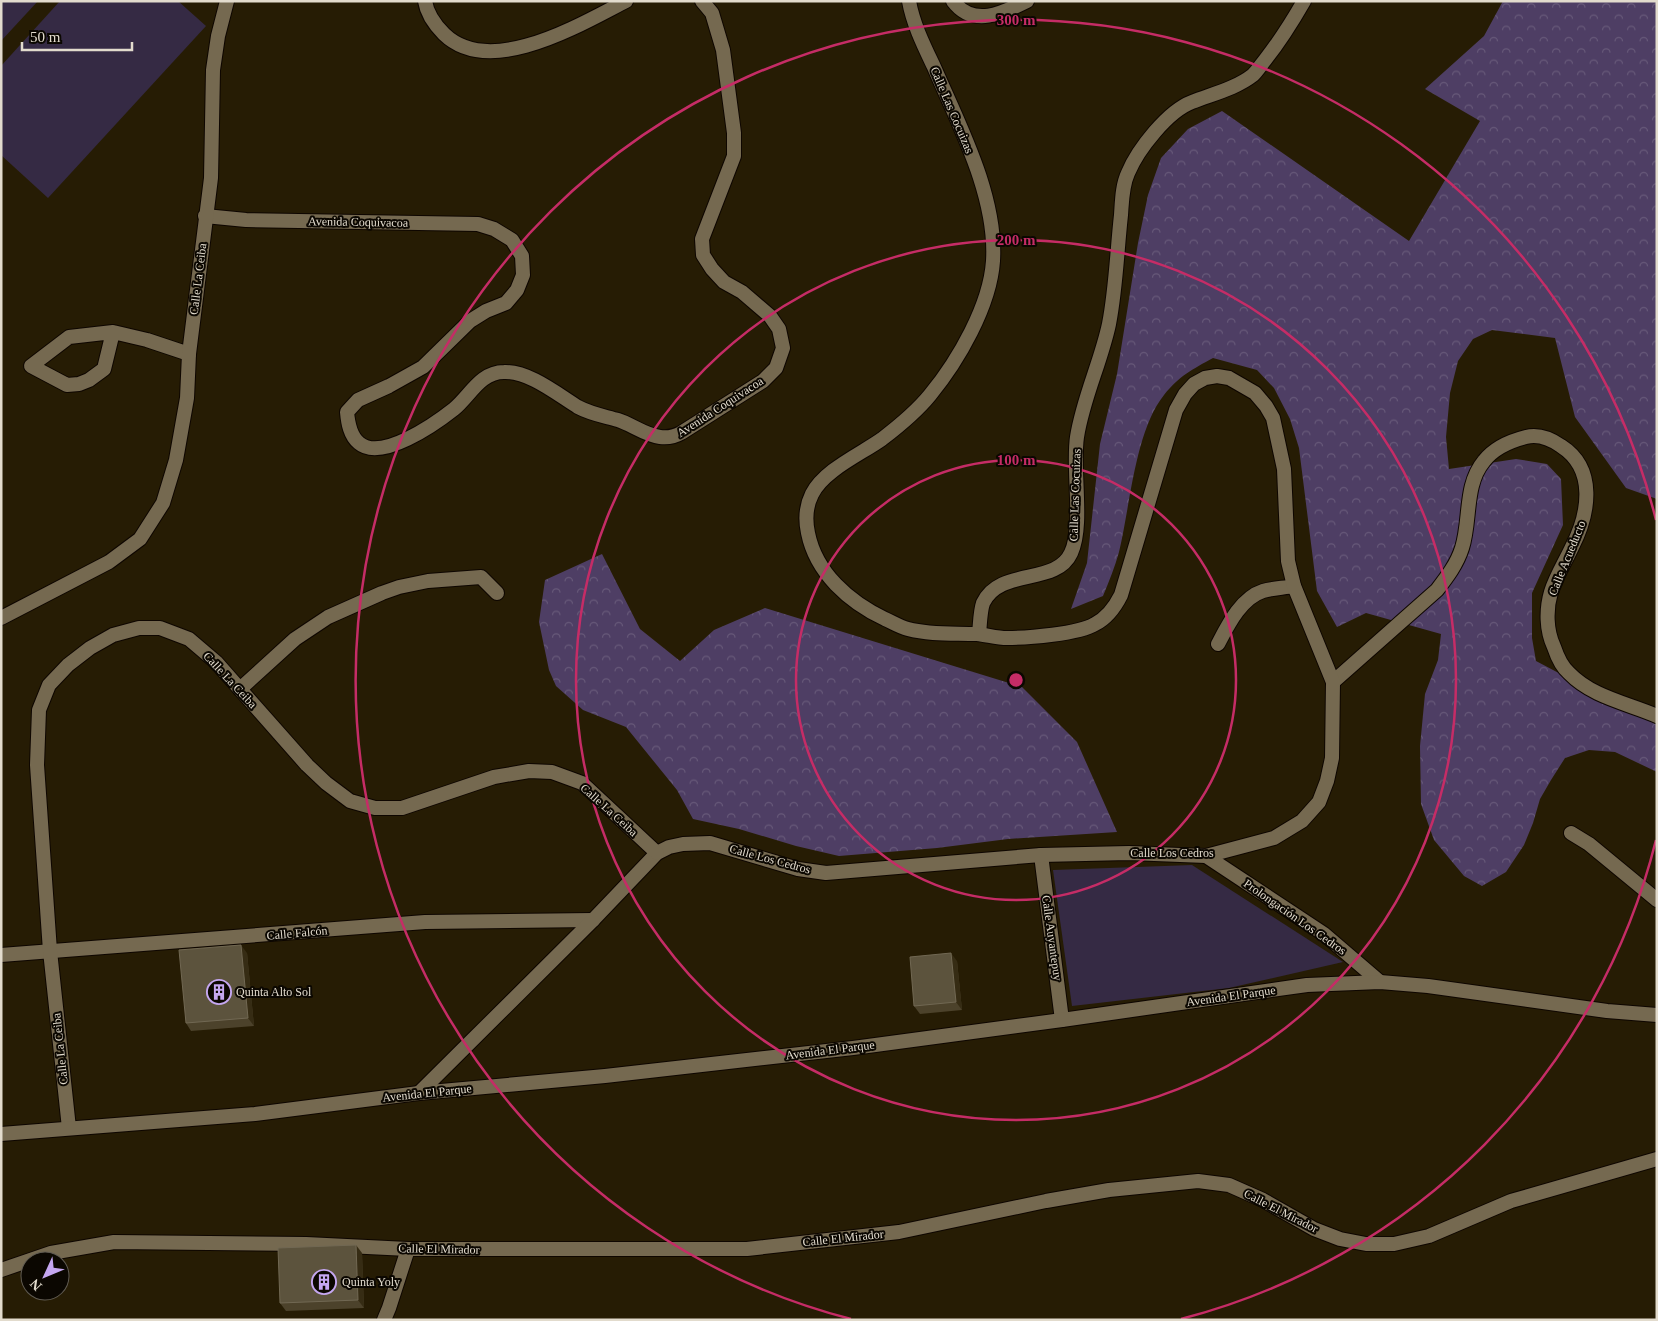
<svg xmlns="http://www.w3.org/2000/svg" width="1658" height="1321" font-family="'Times New Roman',serif">
<style>
.forest{fill:url(#forest-crowns)}
.park{fill:#352a44}
.lines{fill:none;stroke-linecap:round;stroke-linejoin:round}
.minor-casing{stroke:#0e0600;stroke-width:16}
.minor{stroke:#756950;stroke-width:14}
.wall{fill:#4c422b}
.shaded-wall{fill:#362c14}
.building{fill:#5c533d;stroke:#716853}
.ring{fill:none;stroke:#c52c66;stroke-width:2.5}
.labels{text-anchor:middle;stroke-width:4;stroke-linejoin:round;paint-order:stroke}
.street-label{font-size:12px;fill:#e2dbcd;stroke:#0b0701}
.poi-label{font-size:12px;fill:#e2dbcd;stroke:#0b0701;text-anchor:start}
.centre{fill:#c52c66;stroke:#0b0701;stroke-width:2.5}
.ring-label{font-size:15px;text-anchor:middle;font-weight:bold;fill:#c52c66;stroke:#0b0701;stroke-width:4;stroke-linejoin:round;paint-order:stroke}
</style>
<defs>
<pattern id="forest-crowns" width="20" height="18" patternUnits="userSpaceOnUse" patternTransform="scale(1.25)"><rect width="20" height="18" fill="#4e3e64"/><path d="M2 6a3 3 0 1 1 6 0M12 15a3 3 0 1 1 6 0" fill="none" stroke="#675979"/></pattern>
</defs>
<rect width="100%" height="100%" fill="#261c04"/>
<!-- forest -->
<g class="forest">
<path d="M 1503,1 L 1657,1 L 1657,499 L 1626,488 L 1575,417 L 1555,338 L 1492,330 L 1473,339 L 1458,361 L 1450,393 L 1446,437 L 1449,469 L 1516,459 L 1547,464 L 1561,479 L 1563,525 L 1532,593 L 1532,638 L 1536,661 L 1657,725 L 1657,772 L 1615,752 L 1589,750 L 1565,758 L 1551,780 L 1540,799 L 1533,823 L 1524,845 L 1506,872 L 1482,886 L 1464,876 L 1434,840 L 1421,804 L 1420,746 L 1425,694 L 1438,660 L 1441,634 L 1366,613 L 1337,627 L 1317,591 L 1299,448 L 1290,419 L 1274,388 L 1257,370 L 1213,358 C 1193,369 1179,376 1164,395 C 1135,431 1130,507 1119,552 C 1115,567 1109,581 1103,596 L 1071,609 L 1087,563 L 1100,444 L 1117,374 L 1138,243 L 1148,195 L 1161,158 L 1188,129 L 1222,111 L 1409,241 L 1480,121 L 1425,89 L 1484,36 Z"/>
<path d="M 602,554 L 640,629 L 680,661 L 714,630 L 765,608 L 1022,687 L 1077,742 L 1117,832 L 1008,839 L 937,848 L 839,856 L 796,846 L 739,829 L 693,819 L 677,790 L 626,727 L 583,710 L 556,686 L 549,670 L 539,622 L 545,580 Z"/>
</g>
<!-- park -->
<g class="park">
<path d="M 1,1 L 38,1 L 1,41 Z"/>
<path d="M 60,1 L 178,1 L 206,26 L 48,198 L 1,155 L 1,66 Z"/>
<path d="M 1192,865 L 1343,962 L 1229,988 L 1072,1006 L 1053,870 Z"/>
</g>
<g class="lines">
<defs>
<g id="minor">
<path d="M 425,1 C 427,14 435,25 444,34 C 490,79 581,24 626,1"/>
<path d="M 953,1 C 973,28 1003,13 1027,1"/>
<path d="M 205,216 L 246,220 L 478,224 L 494,229 L 512,240 L 522,256 L 523,275 L 517,290 L 506,303 L 486,311 L 470,321 L 423,367 L 389,386 L 358,400 L 347,412 C 348,423 350,436 359,443 C 381,462 435,424 454,409 C 470,396 480,372 504,372 C 529,371 557,394 578,407 C 591,414 604,416 618,420 C 631,424 645,435 660,437 C 668,438 674,437 681,433 L 763,381 L 776,368 L 783,348 L 779,329 L 770,316 L 742,292 L 724,282 L 712,269 L 703,255 L 702,239 L 734,156 L 734,133 L 723,50 L 712,13 L 702,1"/>
<path d="M 113,332 L 104,369 L 89,380 L 79,384 L 67,385 L 31,366 L 69,337 L 113,332 L 147,340 L 189,354"/>
<path d="M 1,618 L 109,562 L 140,539 L 163,503 L 176,460 L 187,398 L 189,354 L 211,178 L 213,70 L 218,36 L 227,1"/>
<path d="M 979,634 C 980,625 980,612 983,603 C 1000,567 1056,586 1071,553 C 1084,525 1072,470 1077,437 C 1083,398 1101,362 1109,324 C 1116,288 1117,251 1121,215 C 1122,201 1122,186 1128,173 C 1138,149 1168,111 1192,102 C 1212,94 1235,89 1253,75 C 1257,71 1261,65 1265,60 C 1280,41 1292,22 1304,1"/>
<path d="M 1218,644 C 1228,625 1241,598 1263,591 C 1273,588 1284,588 1294,586"/>
<path d="M 1333,682 L 1437,590 C 1447,577 1457,564 1462,548 C 1471,520 1464,485 1484,461 C 1494,448 1510,441 1526,437 C 1538,434 1551,439 1561,446 C 1597,469 1589,514 1572,547 C 1565,562 1556,576 1551,592 C 1546,609 1546,630 1554,647 C 1557,656 1562,667 1569,673 C 1592,697 1627,703 1657,716"/>
<path d="M 240,689 L 295,639 L 328,617 L 382,593 L 399,587 L 428,581 L 481,577 L 497,593"/>
<path d="M 1571,833 L 1589,844 L 1657,900"/>
<path d="M 1041,855 L 1062,1020"/>
<path d="M 1206,856 L 1324,934 L 1380,982"/>
<path d="M 1,955 L 425,922 L 593,920"/>
<path d="M 419,1093 L 593,920 L 657,853 L 669,847 L 683,844 L 710,843 L 798,869 L 826,873 L 1041,855 L 1129,853 L 1206,856 L 1274,838 L 1302,821 L 1319,802 L 1327,781 L 1332,758 L 1333,682 L 1294,586 L 1288,561 L 1284,469 L 1273,418 L 1266,406 L 1255,393 L 1229,378 L 1217,376 L 1205,378 L 1194,384 L 1185,394 L 1176,410 L 1121,595 C 1115,607 1107,618 1095,624 C 1079,634 1027,638 1007,638 C 997,638 987,635 977,634 C 954,633 931,635 908,629 C 900,627 892,622 885,619 C 849,602 816,573 808,533 C 805,519 806,506 812,494 C 824,470 861,454 882,439 C 899,426 917,411 930,395 C 958,361 990,306 993,261 C 997,196 959,125 934,67 C 924,46 913,24 909,1"/>
<path d="M 69,1128 L 50,951 L 37,765 L 39,710 L 49,685 L 68,665 L 90,648 L 113,635 L 139,628 L 160,628 L 189,639 L 216,662 L 307,765 L 326,783 L 350,801 L 375,808 L 402,808 L 494,777 L 529,771 L 552,772 L 582,783 L 657,853"/>
<path d="M 1,1134 L 255,1114 L 419,1093 L 605,1076 L 853,1048 L 1062,1020 L 1307,985 L 1380,982 L 1428,986 L 1607,1011 L 1657,1015"/>
<path d="M 1,1270 L 51,1253 L 114,1242 L 306,1244 L 408,1249 L 747,1249 L 899,1232 L 1046,1201 L 1109,1190 L 1198,1181 L 1229,1185 L 1263,1200 L 1314,1229 L 1340,1239 L 1366,1244 L 1394,1244 L 1429,1236 L 1511,1201 L 1657,1159"/>
<path d="M 384,1320 L 389,1308 L 408,1249"/>
</g>
</defs>
<!-- minor casing -->
<use href="#minor" class="minor-casing"/>
<!-- minor -->
<use href="#minor" class="minor"/>
</g>
<!-- wall -->
<g class="wall">
<path d="M 247,953 L 254,1026 L 191,1031 L 186,1023 Z"/>
<path d="M 957,961 L 962,1010 L 920,1014 L 914,1006 Z"/>
<path d="M 362,1253 L 364,1308 L 286,1311 L 280,1303 Z"/>
</g>
<!-- shaded-wall -->
<g class="shaded-wall">
<path d="M 241,945 L 247,953 L 254,1026 L 248,1018 Z"/>
<path d="M 951,953 L 957,961 L 962,1010 L 956,1002 Z"/>
<path d="M 356,1245 L 362,1253 L 364,1308 L 358,1300 Z"/>
</g>
<!-- building -->
<g class="building">
<path d="M 241,945 L 248,1018 L 186,1023 L 179,950 Z"/>
<path d="M 951,953 L 956,1002 L 914,1006 L 910,957 Z"/>
<path d="M 356,1245 L 358,1300 L 280,1303 L 278,1248 Z"/>
</g>
<!-- distance rings -->
<g class="ring">
<circle cx="1016" cy="680" r="220"/>
<circle cx="1016" cy="680" r="440"/>
<path d="M1656 840A660 660 0 0 1 1181 1319M851 1319A660 660 0 1 1 1656 520"/>
</g>
<!-- icons -->
<defs>
<symbol id="building-ring" viewBox="-11 -11 22 22"><circle r="9.5" fill="#0b0701" stroke="#c5a7f1" stroke-width="1.5"/><path d="M-4-6H4V6H1V3H-1V6H-4ZM-2.5-4.3h1.7v1.8h-1.7ZM.8-4.3h1.7v1.8H.8ZM-2.5-1h1.7V.8h-1.7ZM.8-1h1.7V.8H.8Z" fill="#c5a7f1"/></symbol>
</defs>
<g fill-rule="evenodd">
<use href="#building-ring" x="205" y="978" width="28" height="28"/>
<use href="#building-ring" x="310" y="1268" width="28" height="28"/>
</g>
<g class="labels">
<!-- street labels -->
<g class="street-label">
<text transform="translate(952 110) rotate(67)" y="4">Calle Las Cocuizas</text>
<text transform="translate(358 222) rotate(1)" y="4">Avenida Coquivacoa</text>
<text transform="translate(198 279) rotate(-83)" y="4">Calle La Ceiba</text>
<text transform="translate(720 407) rotate(-33)" y="4">Avenida Coquivacoa</text>
<text transform="translate(1075 495) rotate(-88)" y="4">Calle Las Cocuizas</text>
<text transform="translate(1567 558) rotate(-68)" y="4">Calle Acueducto</text>
<text transform="translate(230 680) rotate(47)" y="4">Calle La Ceiba</text>
<text transform="translate(609 810) rotate(42)" y="4">Calle La Ceiba</text>
<text x="1172" y="857">Calle Los Cedros</text>
<text transform="translate(770 859) rotate(15)" y="4">Calle Los Cedros</text>
<text transform="translate(1295 917) rotate(35)" y="4">Prolongación Los Cedros</text>
<text transform="translate(297 933) rotate(-5)" y="4">Calle Falcón</text>
<text transform="translate(1052 938) rotate(82)" y="4">Calle Auyantepuy</text>
<text transform="translate(1231 996) rotate(-8)" y="4">Avenida El Parque</text>
<text transform="translate(60 1049) rotate(-96)" y="4">Calle La Ceiba</text>
<text transform="translate(830 1050) rotate(-7)" y="4">Avenida El Parque</text>
<text transform="translate(427 1093) rotate(-6)" y="4">Avenida El Parque</text>
<text transform="translate(1281 1211) rotate(27)" y="4">Calle El Mirador</text>
<text transform="translate(843 1238) rotate(-6)" y="4">Calle El Mirador</text>
<text transform="translate(439 1249) rotate(1)" y="4">Calle El Mirador</text>
</g>
<!-- poi labels -->
<g class="poi-label">
<text x="236" y="996">Quinta Alto Sol</text>
<text x="342" y="1286">Quinta Yoly</text>
</g>
</g>
<circle cx="1016" cy="680" r="8" class="centre"/>
<g class="ring-label">
<text x="1016" y="25">300 m</text>
<text x="1016" y="245">200 m</text>
<text x="1016" y="465">100 m</text>
</g>
<!-- border -->
<rect width="1658" height="1321" fill="none" stroke="#e2dbcd" stroke-width="5"/>
<!-- north arrow -->
<g transform="translate(45 1276) rotate(226)"><circle r="24" fill="#0b0701" stroke="#615c53"/>
<path d="M0-4L9 19L0 12L-9 19Z" fill="#c5a7f1"/>
<text y="-8" font-size="14" font-weight="bold" text-anchor="middle" fill="#e2dbcd">N</text>
</g>
<!-- scale -->
<path d="M22 42v8h110v-8" fill="none" stroke="#e2dbcd" stroke-width="2.5"/>
<text x="30" y="42" font-size="15" fill="#e2dbcd" stroke="#0b0701" stroke-width="4" paint-order="stroke">50 m</text>
</svg>
